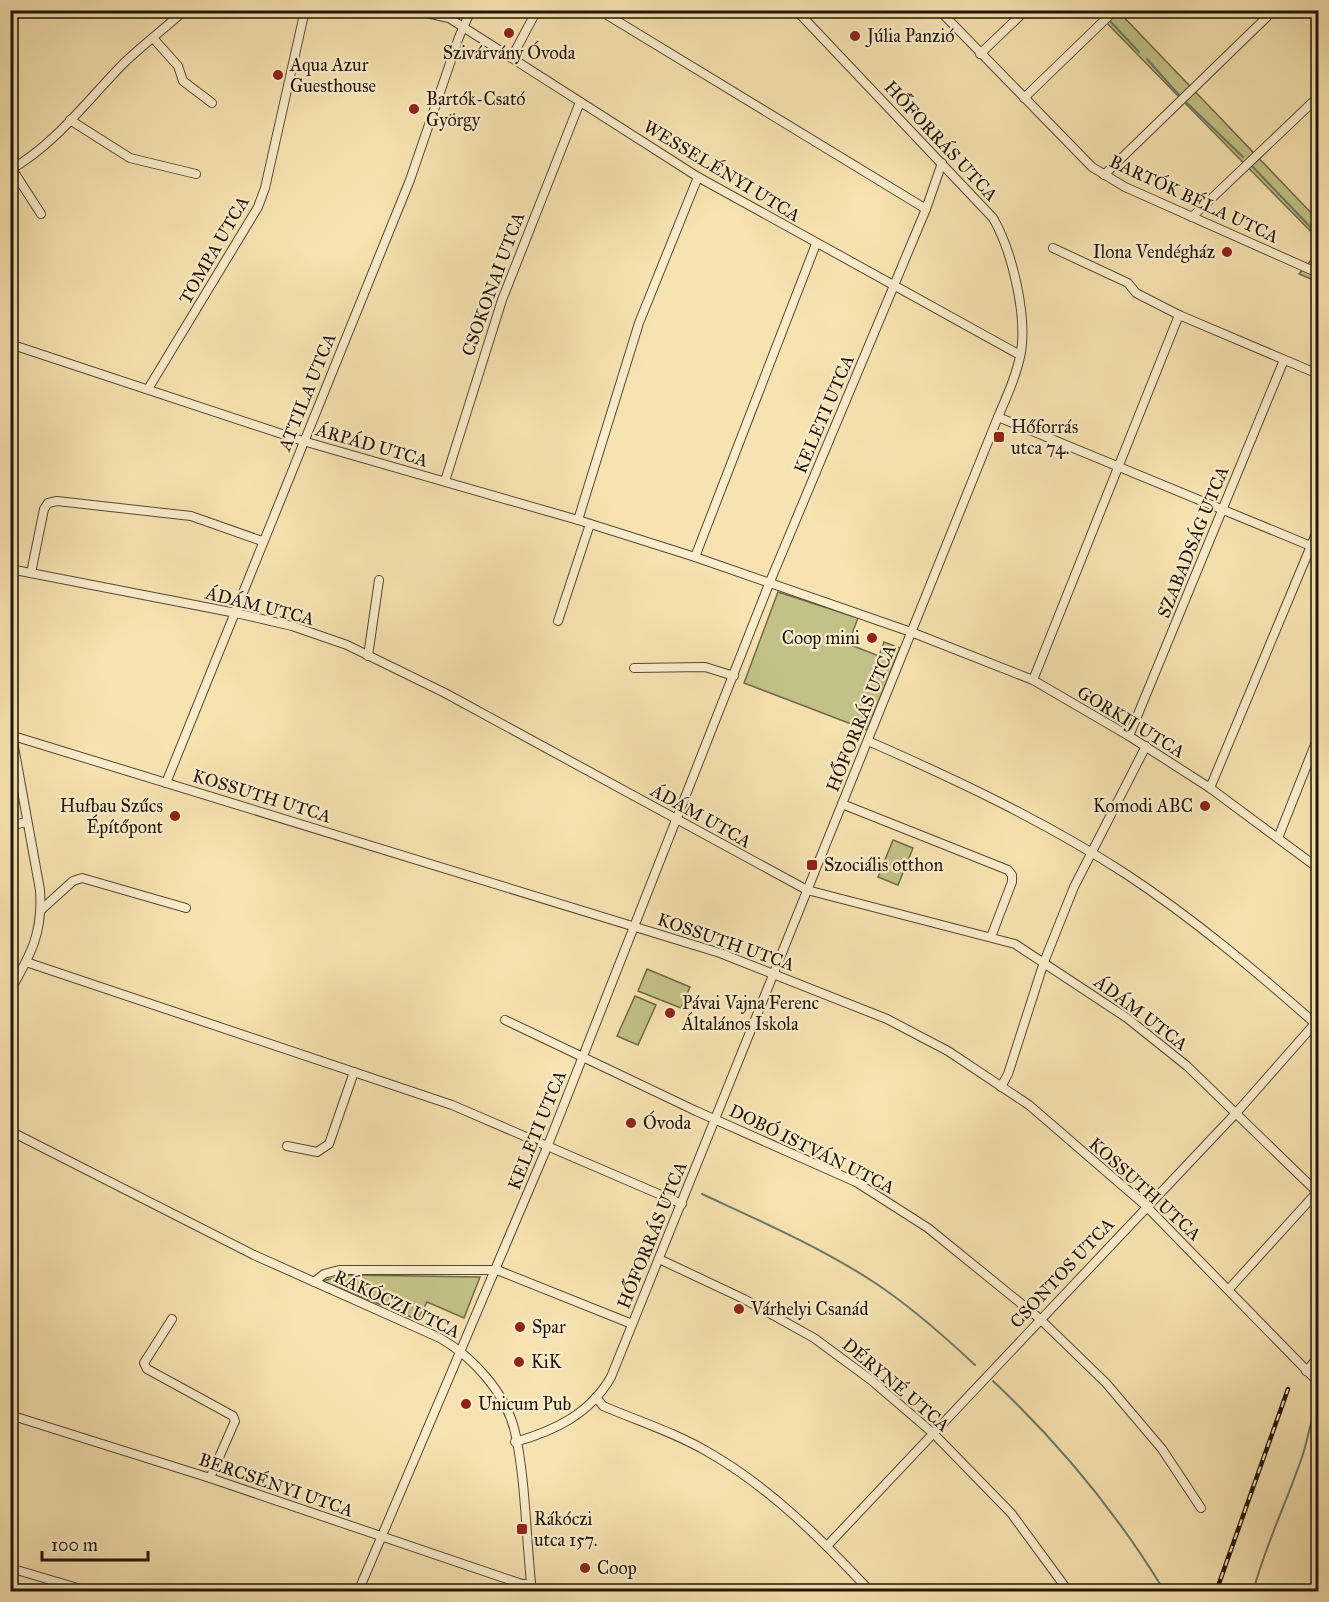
<svg xmlns="http://www.w3.org/2000/svg" width="1329" height="1602" font-family="'IM FELL Great Primer',serif">
<style>
.green{fill:#c2c288;stroke:#716b48;stroke-width:1.5}
.lines{fill:none;stroke-linecap:round;stroke-linejoin:round}
.stream{stroke:#6b7a69;stroke-width:2}
.minor-casing{stroke:#564832;stroke-width:10}
.minor{stroke:#faedcc;stroke-width:8}
.rail-casing{stroke:#201407;stroke-width:4.5}
.rail{stroke:#faedcc;stroke-width:2;stroke-dasharray:7;stroke-linecap:butt}
.poi-dot{fill:#8f2418;stroke:#faedcc;stroke-width:2}
.labels{text-anchor:middle;stroke-width:4.5;stroke-linejoin:round;paint-order:stroke}
.poi-label{font-size:18px;fill:#201407;stroke:#faedcc;text-anchor:start}
.street-label{font-size:18px;fill:#201407;stroke:#faedcc}
</style>
<rect width="100%" height="100%" fill="#f7e3b1"/>
<filter id="stains"><feTurbulence type="fractalNoise" baseFrequency=".00333" numOctaves="4"/><feColorMatrix values="0 0 0 0 .2 0 0 0 0 .09 0 0 0 0 .02 0 0 0 .5 -.17"/></filter>
<radialGradient id="worn" r=".72"><stop offset=".6" stop-color="#630" stop-opacity="0"/><stop offset="1" stop-color="#630" stop-opacity=".3"/></radialGradient>
<!-- green -->
<g class="green">
<path d="M 1095,11 L 1118,11 L 1318,220 L 1318,239 Z"/>
<path d="M 1318,252 L 1318,282 L 1299,274 Z"/>
<path d="M 778,592 L 858,618 L 848,644 L 879,656 L 884,642 L 900,648 L 867,730 L 744,683 Z"/>
<path d="M 893,840 L 913,848 L 898,885 L 878,877 Z"/>
<path d="M 647,969 L 690,987 L 681,1008 L 638,991 Z"/>
<path d="M 635,996 L 656,1005 L 638,1045 L 617,1036 Z"/>
<path d="M 345,1275 L 480,1277 L 464,1318 L 427,1302 L 418,1320 L 322,1281 Z"/>
</g>
<g class="lines">
<!-- stream -->
<g class="stream">
<path d="M 1100,10 L 1101,12"/>
<path d="M 1109,20 L 1139,52"/>
<path d="M 1147,59 L 1179,95"/>
<path d="M 1187,103 L 1243,157"/>
<path d="M 1251,165 L 1318,235"/>
<path d="M 702,1194 C 758,1220 816,1245 869,1279 C 907,1303 942,1334 975,1365"/>
<path d="M 993,1381 C 1060,1444 1117,1513 1165,1592"/>
<path d="M 1253,1592 C 1266,1543 1286,1504 1302,1457 C 1308,1440 1310,1420 1318,1404"/>
</g>
<defs>
<g id="minor">
<path d="M 413,10 L 449,18 L 698,177 L 1020,355"/>
<path d="M 599,10 L 926,209"/>
<path d="M 939,10 L 1092,167 L 1125,187 L 1318,273"/>
<path d="M 10,24 L 13,10"/>
<path d="M 153,38 L 178,66 L 183,81 L 212,103"/>
<path d="M 980,54 L 1026,10"/>
<path d="M 512,57 L 537,10"/>
<path d="M 1024,98 L 1115,10"/>
<path d="M 70,120 L 130,158 L 196,174"/>
<path d="M 12,169 L 41,214"/>
<path d="M 10,170 C 56,144 88,99 125,62 C 144,44 165,28 185,10"/>
<path d="M 1104,175 L 1274,10"/>
<path d="M 1192,217 L 1318,97"/>
<path d="M 1053,248 L 1128,283 L 1136,293 L 1179,315 L 1318,374"/>
<path d="M 10,344 L 303,441 L 578,520 L 695,557 L 911,632 L 1033,680 L 1129,736 L 1210,788 L 1318,868"/>
<path d="M 148,389 L 258,207 L 265,188 L 305,10"/>
<path d="M 998,417 L 1318,549"/>
<path d="M 445,481 L 502,300 L 580,102"/>
<path d="M 578,520 L 639,323 L 698,177"/>
<path d="M 695,557 L 816,244"/>
<path d="M 10,569 L 236,613 L 292,626 L 347,645 L 445,693 L 807,890 L 1015,944 L 1127,1018 L 1187,1066 L 1318,1193"/>
<path d="M 31,573 L 44,509 L 48,503 L 57,501 L 191,516 L 262,541"/>
<path d="M 558,621 L 590,524"/>
<path d="M 368,656 L 379,580"/>
<path d="M 634,668 L 705,667 L 734,676"/>
<path d="M 1033,680 L 1179,315"/>
<path d="M 10,735 L 720,953 L 887,1019 L 948,1051 L 1029,1105 L 1146,1206 L 1318,1382"/>
<path d="M 1129,736 L 1284,360"/>
<path d="M 868,741 C 957,780 1044,821 1126,874 C 1194,919 1257,972 1318,1026"/>
<path d="M 166,783 L 410,180 L 459,37 L 471,10"/>
<path d="M 1210,788 L 1318,529"/>
<path d="M 842,804 L 1008,870 L 1012,875 L 1012,882 L 991,937"/>
<path d="M 10,826 L 26,822"/>
<path d="M 1278,838 L 1318,737"/>
<path d="M 41,910 L 73,881 L 82,878 L 186,908"/>
<path d="M 26,962 L 452,1105 L 682,1204"/>
<path d="M 10,991 C 31,954 43,933 40,890 L 12,736"/>
<path d="M 505,1020 L 696,1111 L 856,1182 L 928,1228 L 1040,1319 L 1106,1383 L 1162,1449 L 1201,1508"/>
<path d="M 1001,1087 L 1008,1074 L 1044,962 L 1074,887 L 1146,746"/>
<path d="M 10,1131 L 254,1255 L 440,1338 C 473,1357 506,1393 515,1432 C 526,1480 526,1542 532,1592"/>
<path d="M 287,1146 L 317,1152 L 329,1144 L 354,1072"/>
<path d="M 659,1259 L 744,1299 L 814,1338 L 871,1380 L 934,1434 L 1011,1513 L 1069,1592"/>
<path d="M 314,1282 L 324,1274 L 339,1270 L 497,1270 L 632,1324"/>
<path d="M 1229,1289 L 1318,1191"/>
<path d="M 172,1319 L 144,1363 L 147,1369 L 233,1416 L 235,1421 L 210,1478"/>
<path d="M 1306,1371 L 1318,1358"/>
<path d="M 596,1397 L 603,1406 C 638,1421 676,1433 708,1452 C 771,1488 821,1539 871,1592"/>
<path d="M 10,1415 L 210,1478 L 522,1584 L 531,1584"/>
<path d="M 515,1442 C 554,1431 590,1414 611,1377 L 998,417 C 1007,396 1017,374 1021,352 C 1027,314 1012,251 993,218 L 796,10"/>
<path d="M 827,1546 L 1237,1112 L 1318,1020"/>
<path d="M 10,1568 L 91,1592"/>
<path d="M 358,1592 L 548,1145 L 769,584 L 926,209 L 942,163"/>
</g>
</defs>
<!-- minor casing -->
<use href="#minor" class="minor-casing"/>
<!-- minor -->
<use href="#minor" class="minor"/>
<defs>
<path id="rail" d="M 1216,1592 L 1288,1389"/>
</defs>
<!-- rail casing -->
<use href="#rail" class="rail-casing"/>
<!-- rail -->
<use href="#rail" class="rail"/>
</g>
<!-- markers -->
<g class="poi-dot">
<circle cx="509" cy="33" r="6"/>
<circle cx="855" cy="36" r="6"/>
<circle cx="278" cy="75" r="6"/>
<circle cx="414" cy="109" r="6"/>
<circle cx="1227" cy="252" r="6"/>
<rect x="993" y="431" width="12" height="12" rx="3"/>
<circle cx="872" cy="638" r="6"/>
<circle cx="1205" cy="806" r="6"/>
<circle cx="175" cy="816" r="6"/>
<rect x="806" y="859" width="12" height="12" rx="3"/>
<circle cx="670" cy="1013" r="6"/>
<circle cx="631" cy="1123" r="6"/>
<circle cx="739" cy="1309" r="6"/>
<circle cx="520" cy="1327" r="6"/>
<circle cx="519" cy="1362" r="6"/>
<circle cx="466" cy="1404" r="6"/>
<rect x="516" y="1523" width="12" height="12" rx="3"/>
<circle cx="585" cy="1568" r="6"/>
</g>
<g class="labels">
<!-- poi labels -->
<g class="poi-label">
<text x="867" y="42">Júlia Panzió</text>
<text x="509" y="59" text-anchor="middle">Szivárvány Óvoda</text>
<text x="290" y="71">Aqua Azur<tspan x="290" dy="21">Guesthouse</tspan></text>
<text x="426" y="105">Bartók-Csató<tspan x="426" dy="21">György</tspan></text>
<text x="1215" y="258" text-anchor="end">Ilona Vendégház</text>
<text x="1011" y="433">Hőforrás<tspan x="1011" dy="21">utca 74.</tspan></text>
<text x="860" y="644" text-anchor="end">Coop mini</text>
<text x="163" y="812" text-anchor="end">Hufbau Szűcs<tspan x="163" dy="21">Építőpont</tspan></text>
<text x="1193" y="812" text-anchor="end">Komodi ABC</text>
<text x="824" y="871">Szociális otthon</text>
<text x="682" y="1009">Pávai Vajna Ferenc<tspan x="682" dy="21">Általános Iskola</tspan></text>
<text x="643" y="1129">Óvoda</text>
<text x="751" y="1315">Várhelyi Csanád</text>
<text x="532" y="1333">Spar</text>
<text x="531" y="1368">KiK</text>
<text x="478" y="1410">Unicum Pub</text>
<text x="534" y="1525">Rákóczi<tspan x="534" dy="21">utca 157.</tspan></text>
<text x="597" y="1574">Coop</text>
</g>
<!-- street labels -->
<g class="street-label">
<text transform="translate(941 141) rotate(47)" y="6">HŐFORRÁS UTCA</text>
<text transform="translate(722 171) rotate(31)" y="6">WESSELÉNYI UTCA</text>
<text transform="translate(1194 199) rotate(25)" y="6">BARTÓK BÉLA UTCA</text>
<text transform="translate(214 250) rotate(-60)" y="6">TOMPA UTCA</text>
<text transform="translate(493 284) rotate(-70)" y="6">CSOKONAI UTCA</text>
<text transform="translate(307 392) rotate(-68)" y="6">ATTILA UTCA</text>
<text transform="translate(824 414) rotate(-67)" y="6">KELETI UTCA</text>
<text transform="translate(372 445) rotate(16)" y="6">ÁRPÁD UTCA</text>
<text transform="translate(1193 542) rotate(-68)" y="6">SZABADSÁG UTCA</text>
<text transform="translate(260 606) rotate(14)" y="6">ÁDÁM UTCA</text>
<text transform="translate(861 718) rotate(-68)" y="6">HŐFORRÁS UTCA</text>
<text transform="translate(1131 722) rotate(31)" y="6">GORKIJ UTCA</text>
<text transform="translate(262 796) rotate(17)" y="6">KOSSUTH UTCA</text>
<text transform="translate(701 816) rotate(29)" y="6">ÁDÁM UTCA</text>
<text transform="translate(726 942) rotate(19)" y="6">KOSSUTH UTCA</text>
<text transform="translate(1141 1013) rotate(37)" y="6">ÁDÁM UTCA</text>
<text transform="translate(537 1130) rotate(-68)" y="6">KELETI UTCA</text>
<text transform="translate(812 1149) rotate(26)" y="6">DOBÓ ISTVÁN UTCA</text>
<text transform="translate(1145 1189) rotate(42)" y="6">KOSSUTH UTCA</text>
<text transform="translate(652 1235) rotate(-68)" y="6">HŐFORRÁS UTCA</text>
<text transform="translate(1062 1273) rotate(-47)" y="6">CSONTOS UTCA</text>
<text transform="translate(397 1304) rotate(25)" y="6">RÁKÓCZI UTCA</text>
<text transform="translate(896 1385) rotate(40)" y="6">DÉRYNÉ UTCA</text>
<text transform="translate(276 1485) rotate(19)" y="6">BERCSÉNYI UTCA</text>
</g>
</g>
<!-- margin -->
<rect width="1329" height="1602" fill="none" stroke="#f7e3b1" stroke-width="36"/>
<rect x="12" y="12" width="1305" height="1578" fill="none" stroke="#201407" stroke-width="3"/>
<rect x="18" y="18" width="1293" height="1566" fill="none" stroke="#201407" stroke-width="1.5"/>
<!-- scale -->
<path d="M42 1551v9h106v-9" fill="none" stroke="#201407" stroke-width="3"/>
<text x="51" y="1551" font-size="18" fill="#201407" stroke="#faedcc" stroke-width="4.5" paint-order="stroke">100 m</text>
<rect width="100%" height="100%" filter="url(#stains)"/>
<rect width="100%" height="100%" fill="url(#worn)"/>
</svg>
